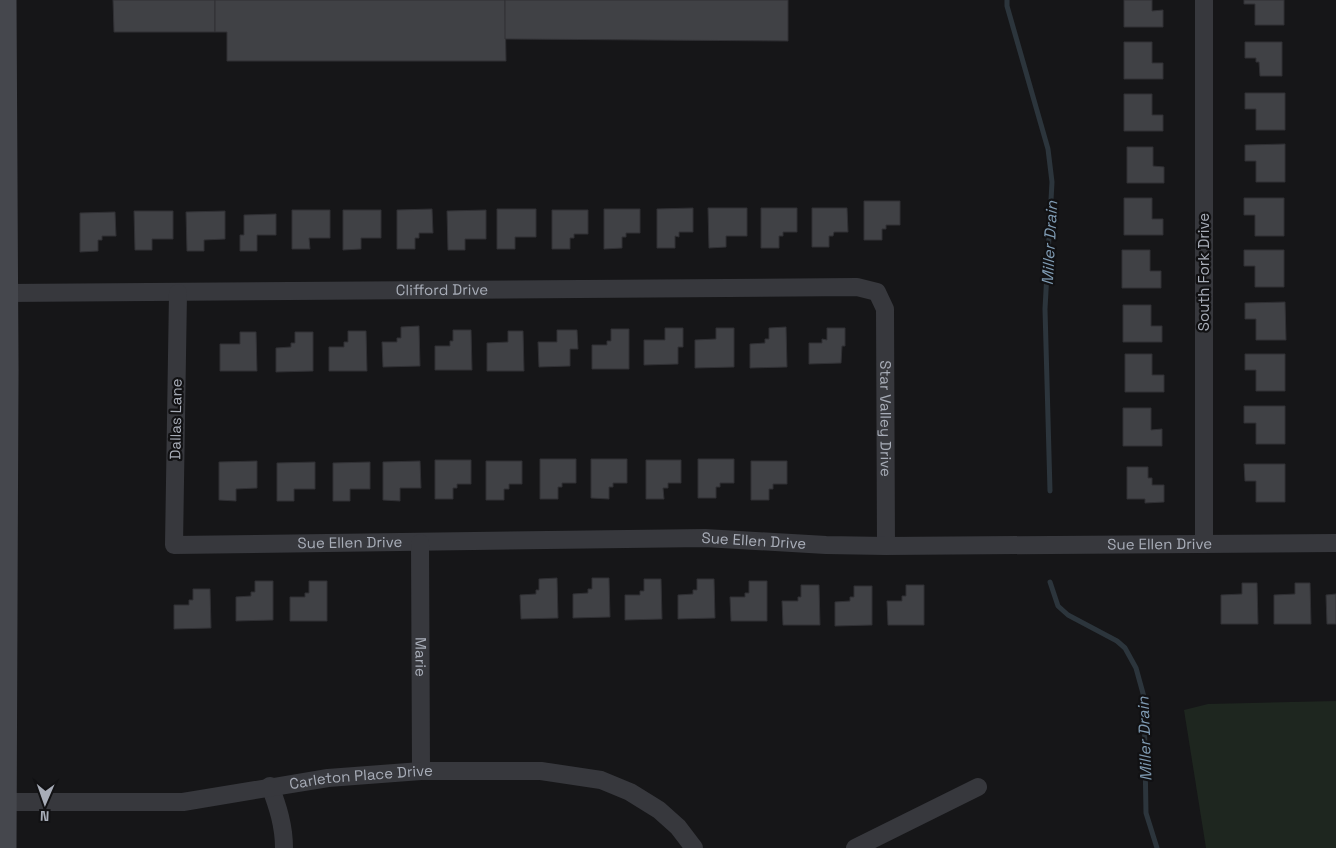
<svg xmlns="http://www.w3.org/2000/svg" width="1336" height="848" font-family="'Space Grotesk',sans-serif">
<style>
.garden{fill:#1e261f}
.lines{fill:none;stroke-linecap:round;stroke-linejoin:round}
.stream{stroke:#2c353c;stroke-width:5}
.building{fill:#404145;stroke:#303034}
.street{stroke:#37383d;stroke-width:18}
.secondary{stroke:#45474d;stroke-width:25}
.labels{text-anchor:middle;stroke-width:4.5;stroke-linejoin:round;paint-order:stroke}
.street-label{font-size:15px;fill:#a8adb8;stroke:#111113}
.water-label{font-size:16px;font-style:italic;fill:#7f9bb3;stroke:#111113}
</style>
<rect width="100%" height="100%" fill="#161618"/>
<!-- garden -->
<path class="garden" d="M 1336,701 L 1336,848 L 1206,848 L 1184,710 L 1208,704 Z"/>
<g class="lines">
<!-- stream -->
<g class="stream">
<path d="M 1007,0 L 1007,6 L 1048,149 L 1052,182 L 1045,309 L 1050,491"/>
<path d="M 1050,582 L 1058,606 L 1068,615 L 1117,641 L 1125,648 L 1136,668 L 1144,697 L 1146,813 L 1157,848"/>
</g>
</g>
<!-- building -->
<g class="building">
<path d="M 113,0 L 215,0 L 215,32 L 114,32 Z"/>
<path d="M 215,0 L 505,0 L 506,61 L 227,61 L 227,32 L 215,32 Z"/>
<path d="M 505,0 L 788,0 L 788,41 L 505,39 Z"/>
<path d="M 1124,0 L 1152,0 L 1152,11 L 1163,10 L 1163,27 L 1124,27 Z"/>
<path d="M 1244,0 L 1284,0 L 1284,25 L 1255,25 L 1255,4 L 1244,4 Z"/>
<path d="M 1124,42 L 1152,42 L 1152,63 L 1163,63 L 1163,79 L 1124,79 Z"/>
<path d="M 1245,42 L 1282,42 L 1282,76 L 1260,76 L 1259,62 L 1256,62 L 1256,58 L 1245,58 Z"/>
<path d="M 1245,93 L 1285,93 L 1285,130 L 1256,130 L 1256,109 L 1245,109 Z"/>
<path d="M 1124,94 L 1152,94 L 1152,115 L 1163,115 L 1163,131 L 1124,131 Z"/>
<path d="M 1285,144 L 1285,182 L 1256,182 L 1256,161 L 1245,161 L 1245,145 Z"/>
<path d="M 1127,147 L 1153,147 L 1153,166 L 1164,167 L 1164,183 L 1127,183 Z"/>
<path d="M 1124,198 L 1152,198 L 1152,219 L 1163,219 L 1163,235 L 1124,235 Z"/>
<path d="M 1244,198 L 1284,198 L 1284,236 L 1255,236 L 1255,215 L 1244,215 Z"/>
<path d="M 864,201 L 900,201 L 900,225 L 886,225 L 886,229 L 882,229 L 882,240 L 864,240 Z"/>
<path d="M 693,208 L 693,232 L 679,232 L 679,237 L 675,236 L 675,248 L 657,248 L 657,209 Z"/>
<path d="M 708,208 L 747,208 L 747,236 L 726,236 L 726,247 L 709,248 Z"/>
<path d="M 761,208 L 797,208 L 797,232 L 783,232 L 783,236 L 779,236 L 779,248 L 761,248 Z"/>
<path d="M 812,208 L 847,208 L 848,232 L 834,232 L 833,236 L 829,236 L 829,247 L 812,247 Z"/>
<path d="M 432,209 L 433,233 L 419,233 L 419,238 L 415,238 L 415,249 L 397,249 L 397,210 Z"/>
<path d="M 497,209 L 536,209 L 536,237 L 515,237 L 515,249 L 497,249 Z"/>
<path d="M 604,209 L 640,209 L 640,233 L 626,233 L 626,237 L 622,237 L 622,248 L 604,249 Z"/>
<path d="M 292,210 L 330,210 L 330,238 L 309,238 L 310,249 L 292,249 Z"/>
<path d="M 343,210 L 381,210 L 381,238 L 361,238 L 361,249 L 343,250 Z"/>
<path d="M 486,210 L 486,239 L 465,239 L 465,250 L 448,250 L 447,211 Z"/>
<path d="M 552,210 L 588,210 L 588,234 L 574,234 L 574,238 L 570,238 L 570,249 L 552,249 Z"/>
<path d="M 134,211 L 173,211 L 173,239 L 152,239 L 152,250 L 135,250 Z"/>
<path d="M 225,211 L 225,239 L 204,240 L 204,251 L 187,251 L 186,212 Z"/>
<path d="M 115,212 L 116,236 L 102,236 L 102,240 L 98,240 L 98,251 L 80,252 L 80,213 Z"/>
<path d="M 276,214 L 276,235 L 257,235 L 257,251 L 240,251 L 240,235 L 244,235 L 244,215 Z"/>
<path d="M 1122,250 L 1150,250 L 1150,271 L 1161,271 L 1161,288 L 1122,288 Z"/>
<path d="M 1244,250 L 1284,250 L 1284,287 L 1255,287 L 1255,266 L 1244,266 Z"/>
<path d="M 1285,302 L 1286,340 L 1256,340 L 1256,319 L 1245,319 L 1245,303 Z"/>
<path d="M 1123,305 L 1151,305 L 1151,326 L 1162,326 L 1162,342 L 1123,342 Z"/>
<path d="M 419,326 L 420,366 L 383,367 L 382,342 L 397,342 L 397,338 L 401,338 L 401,327 Z"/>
<path d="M 786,327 L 787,367 L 750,368 L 750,344 L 765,343 L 765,339 L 769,339 L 769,328 Z"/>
<path d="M 665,328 L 683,328 L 683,347 L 678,347 L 678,364 L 644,365 L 644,340 L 665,340 Z"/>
<path d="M 716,328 L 734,328 L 734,367 L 695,368 L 695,340 L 716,339 Z"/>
<path d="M 827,328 L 845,328 L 845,346 L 842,346 L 841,363 L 809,364 L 809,343 L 822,343 L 822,339 L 827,340 Z"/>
<path d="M 611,329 L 629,329 L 629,369 L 592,369 L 592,345 L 607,345 L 607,341 L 611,341 Z"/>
<path d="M 453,330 L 471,330 L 472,370 L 435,370 L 435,346 L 450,346 L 450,341 L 453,341 Z"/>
<path d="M 557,330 L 577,330 L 578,349 L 570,349 L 570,366 L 539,367 L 538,342 L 557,342 Z"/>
<path d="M 348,331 L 366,331 L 367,371 L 329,371 L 329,347 L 344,347 L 344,342 L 348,342 Z"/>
<path d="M 508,331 L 523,331 L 524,371 L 487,371 L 487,343 L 508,342 Z"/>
<path d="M 240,332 L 256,332 L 257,371 L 220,371 L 220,344 L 240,344 Z"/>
<path d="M 295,332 L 313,332 L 313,371 L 276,372 L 276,348 L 291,347 L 291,343 L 295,343 Z"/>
<path d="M 1125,354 L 1152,354 L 1152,375 L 1164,375 L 1164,392 L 1125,392 Z"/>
<path d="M 1245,354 L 1285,354 L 1285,391 L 1256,391 L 1256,370 L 1245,370 Z"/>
<path d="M 1244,406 L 1285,406 L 1285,444 L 1256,444 L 1256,423 L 1244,423 Z"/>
<path d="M 1123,408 L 1151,408 L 1151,430 L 1162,429 L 1162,446 L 1123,446 Z"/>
<path d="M 540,459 L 576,459 L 576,483 L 562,483 L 562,487 L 558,487 L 558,499 L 540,499 Z"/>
<path d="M 591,459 L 627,459 L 627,483 L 613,483 L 613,487 L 609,487 L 609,499 L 591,498 Z"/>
<path d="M 698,459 L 734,459 L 734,483 L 720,483 L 720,487 L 716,487 L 716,498 L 698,498 Z"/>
<path d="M 435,460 L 471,460 L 471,484 L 457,484 L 457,488 L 453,488 L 453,499 L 435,499 Z"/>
<path d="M 646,460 L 681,460 L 681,483 L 668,483 L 668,488 L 663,488 L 664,499 L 646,499 Z"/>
<path d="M 257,461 L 257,488 L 236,489 L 236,501 L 219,500 L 219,462 Z"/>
<path d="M 420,461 L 421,488 L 400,488 L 400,501 L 383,500 L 383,462 Z"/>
<path d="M 486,461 L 522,461 L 522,484 L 509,484 L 509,489 L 504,489 L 504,500 L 486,500 Z"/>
<path d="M 751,461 L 787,461 L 787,484 L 773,484 L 773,489 L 769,489 L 769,500 L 751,500 Z"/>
<path d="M 315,462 L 315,489 L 294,489 L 294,501 L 277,501 L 277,463 Z"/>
<path d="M 370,462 L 370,489 L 350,489 L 350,501 L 333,501 L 333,463 Z"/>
<path d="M 1244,464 L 1285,464 L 1285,502 L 1256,502 L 1256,481 L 1245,481 Z"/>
<path d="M 1127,467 L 1148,467 L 1148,478 L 1152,478 L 1152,485 L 1164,485 L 1164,502 L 1145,503 L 1145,499 L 1127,499 Z"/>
<path d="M 557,578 L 558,618 L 521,619 L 520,595 L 536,594 L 536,590 L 539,590 L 539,579 Z"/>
<path d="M 592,578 L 609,578 L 610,617 L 573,618 L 573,594 L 588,593 L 588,589 L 592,589 Z"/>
<path d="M 644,579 L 661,579 L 662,619 L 625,620 L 625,595 L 640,595 L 640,591 L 644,591 Z"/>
<path d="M 697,579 L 714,579 L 715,618 L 678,619 L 678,595 L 693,594 L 693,590 L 697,590 Z"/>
<path d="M 255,581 L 273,581 L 273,620 L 236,621 L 236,597 L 251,596 L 251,592 L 255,592 Z"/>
<path d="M 309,581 L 327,581 L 327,621 L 290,621 L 290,597 L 305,597 L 305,593 L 309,593 Z"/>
<path d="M 749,581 L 767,581 L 767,621 L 731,621 L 730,597 L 745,597 L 745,593 L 749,593 Z"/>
<path d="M 1242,583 L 1257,583 L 1258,624 L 1221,624 L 1221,595 L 1242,594 Z"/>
<path d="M 1295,583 L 1310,583 L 1311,624 L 1274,624 L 1274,595 L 1295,594 Z"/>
<path d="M 801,585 L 819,585 L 820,625 L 783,625 L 782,601 L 798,601 L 798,597 L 801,597 Z"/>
<path d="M 906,585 L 924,585 L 924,625 L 888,625 L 887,601 L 902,601 L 902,596 L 906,596 Z"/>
<path d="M 854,586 L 872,586 L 872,625 L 835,626 L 835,602 L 850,601 L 850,597 L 854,597 Z"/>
<path d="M 193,589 L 210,589 L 211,628 L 174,629 L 174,605 L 189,605 L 189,600 L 193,600 Z"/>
<path d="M 1336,594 L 1336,624 L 1327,624 L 1326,595 Z"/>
</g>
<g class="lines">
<!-- street -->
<g class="street">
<path id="s1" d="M 6,293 L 857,287 L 877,292 L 885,309 L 886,546"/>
<path id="s2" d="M 178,293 L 174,545 L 705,538 L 826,545 L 886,546 L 1336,543"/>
<path id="s3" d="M 420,543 L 421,771"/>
<path d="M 1204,544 L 1204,0"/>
<path d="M 270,786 C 278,807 284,826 284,848"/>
<path id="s4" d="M 5,802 L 183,802 L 328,778 L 421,771 L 541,771 L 601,780 L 630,792 L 659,810 L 678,827 L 694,848"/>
<path d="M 855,848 L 978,787"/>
</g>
<!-- secondary -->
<path class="secondary" d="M 4,0 L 6,370 L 4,848"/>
</g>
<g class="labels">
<!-- street labels -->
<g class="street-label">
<text transform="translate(1204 272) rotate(-90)" y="5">South Fork Drive</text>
<text dy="5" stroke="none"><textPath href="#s1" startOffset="436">Clifford Drive</textPath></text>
<text dy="5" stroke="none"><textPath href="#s1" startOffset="1000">Star Valley Drive</textPath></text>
<text transform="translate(176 419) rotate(-89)" y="5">Dallas Lane</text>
<text dy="5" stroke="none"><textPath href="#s2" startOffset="832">Sue Ellen Drive</textPath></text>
<text dy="5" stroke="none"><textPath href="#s2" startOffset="428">Sue Ellen Drive</textPath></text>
<text dy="5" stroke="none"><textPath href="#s2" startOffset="1238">Sue Ellen Drive</textPath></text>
<text dy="5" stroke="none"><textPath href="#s3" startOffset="114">Marie</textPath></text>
<text dy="5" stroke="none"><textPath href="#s4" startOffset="358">Carleton Place Drive</textPath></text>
</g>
<!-- water labels -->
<g class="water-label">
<text transform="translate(1049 243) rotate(-87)" y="6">Miller Drain</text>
<text transform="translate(1144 739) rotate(-92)" y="6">Miller Drain</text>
</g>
</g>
<!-- north arrow -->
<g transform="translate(45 803) rotate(182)" stroke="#111113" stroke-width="4" paint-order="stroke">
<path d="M0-4L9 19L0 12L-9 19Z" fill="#a8adb8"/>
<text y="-8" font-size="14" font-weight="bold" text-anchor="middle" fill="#a8adb8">N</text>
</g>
</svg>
